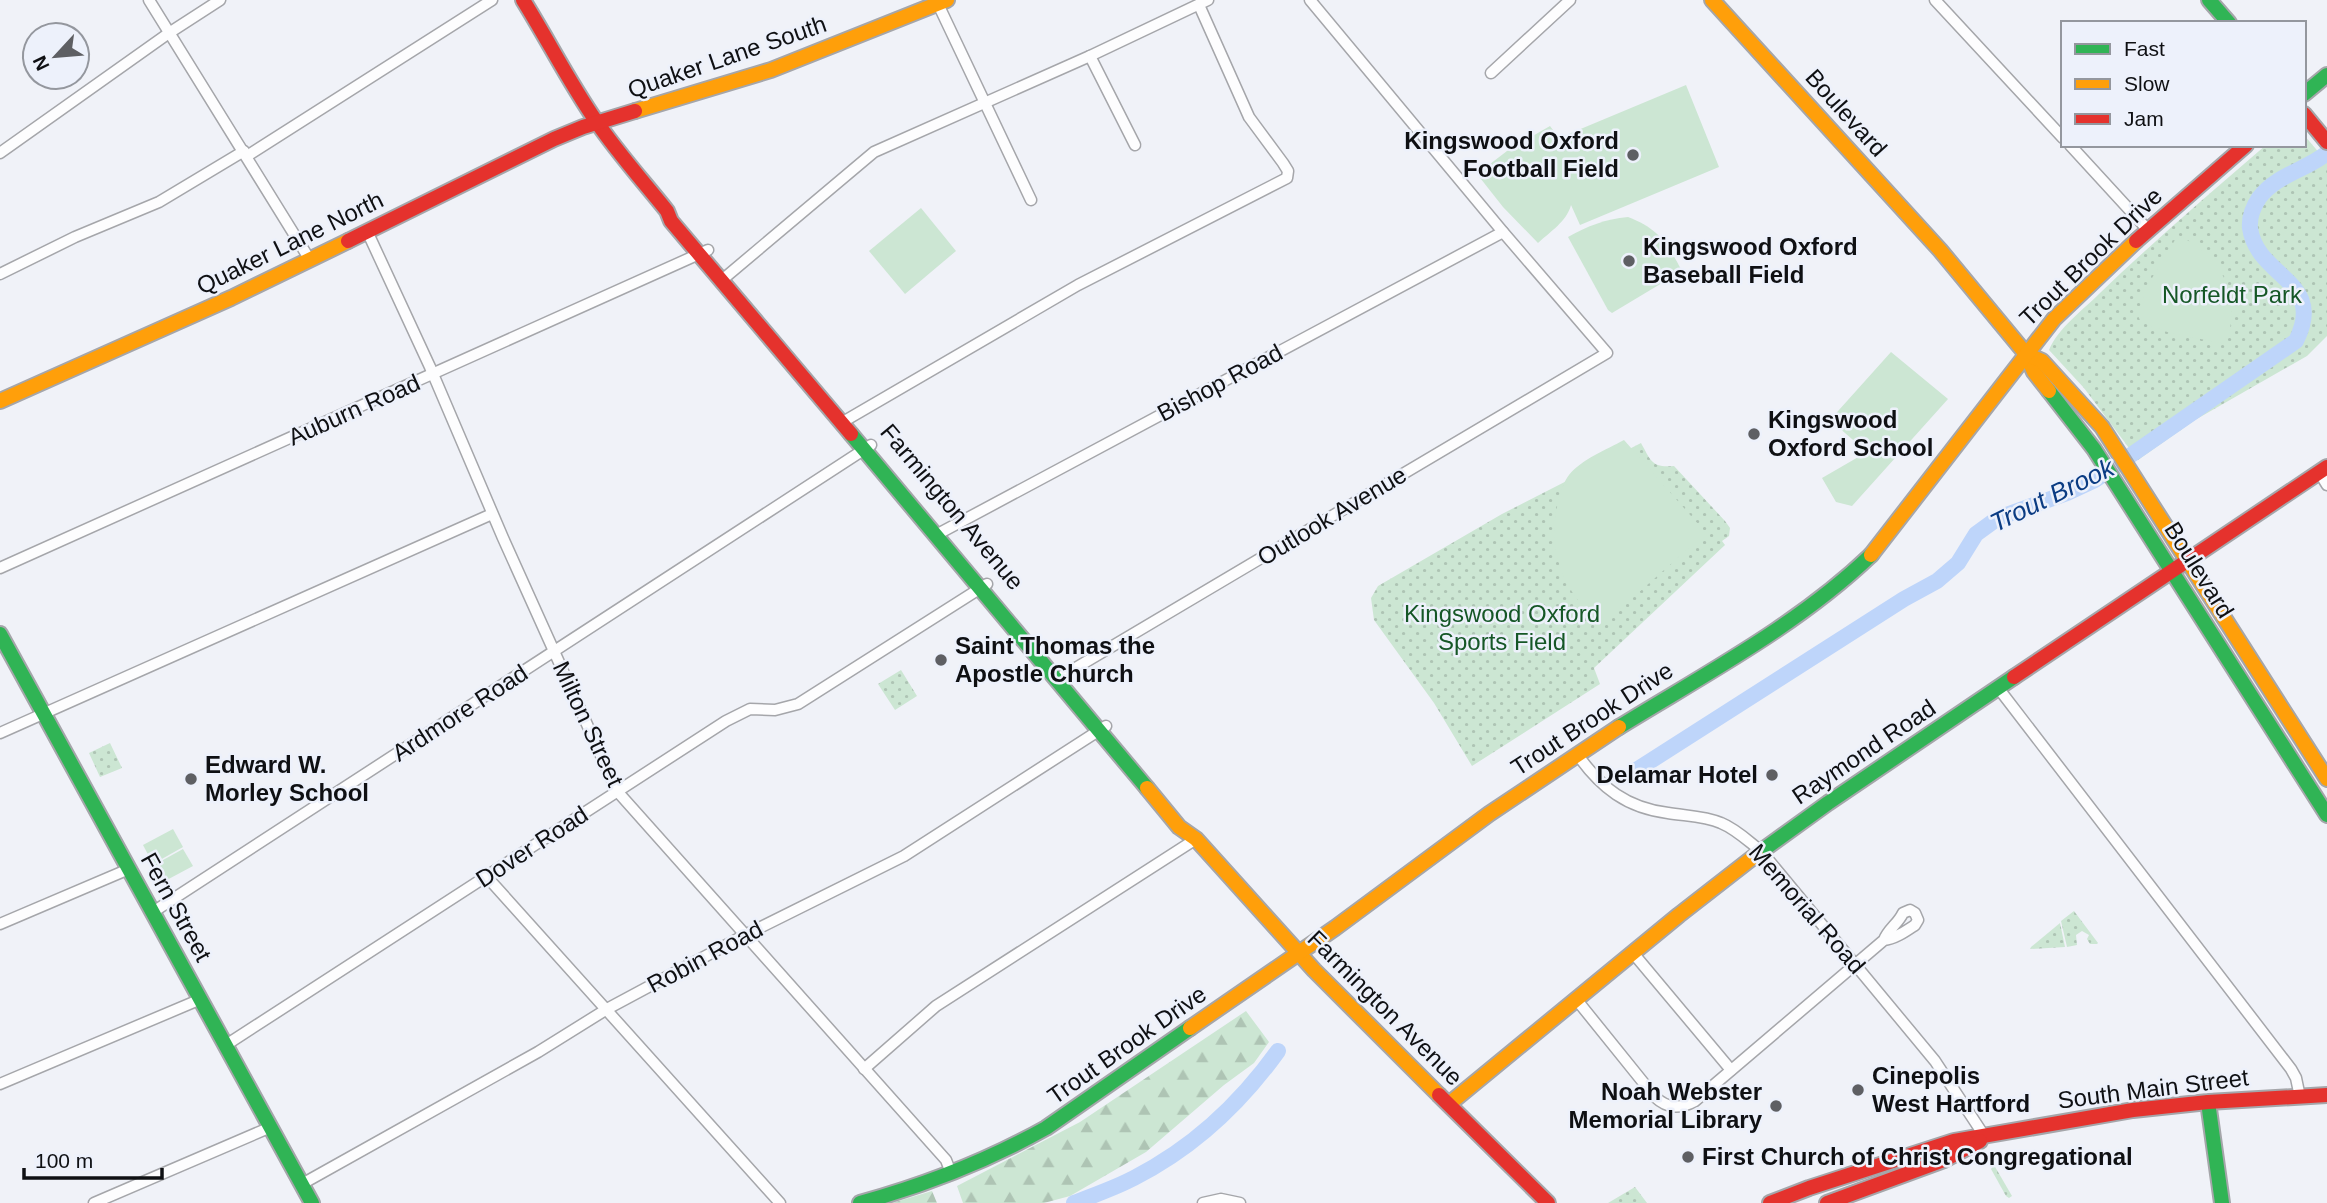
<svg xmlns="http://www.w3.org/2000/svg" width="2327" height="1203" font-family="Helvetica,sans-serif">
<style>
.green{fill:url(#green-dots)}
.forest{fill:url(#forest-firs)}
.pitch{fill:#cce6d3}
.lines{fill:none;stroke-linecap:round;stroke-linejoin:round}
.river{stroke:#bed5fa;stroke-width:16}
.street-casing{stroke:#a5a6aa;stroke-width:13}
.fast-casing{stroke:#a5a6aa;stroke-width:18}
.slow-casing{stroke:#a5a6aa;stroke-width:18}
.jam-casing{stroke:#a5a6aa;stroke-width:18}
.street{stroke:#fdfdfe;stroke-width:10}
.fast{stroke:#30b455;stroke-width:14}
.slow{stroke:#ff9f0a;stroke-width:14}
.jam{stroke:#e5322d;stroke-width:14}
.poi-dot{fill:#5e5f63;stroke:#edf1fb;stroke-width:2.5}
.labels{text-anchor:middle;stroke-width:5;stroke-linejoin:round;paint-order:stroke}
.street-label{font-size:24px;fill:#0f1013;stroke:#edf1fb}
.poi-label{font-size:24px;font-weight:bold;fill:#0f1013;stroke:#edf1fb;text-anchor:start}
.park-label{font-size:24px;fill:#155726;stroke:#edf1fb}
.water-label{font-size:26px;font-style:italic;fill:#0b3c83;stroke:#edf1fb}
</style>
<defs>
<pattern id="green-dots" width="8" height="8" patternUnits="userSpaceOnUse" patternTransform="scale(1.75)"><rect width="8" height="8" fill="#cce6d3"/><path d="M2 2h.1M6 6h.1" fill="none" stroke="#aec4b4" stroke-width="1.8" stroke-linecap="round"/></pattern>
<pattern id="forest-firs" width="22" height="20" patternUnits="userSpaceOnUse" patternTransform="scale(1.75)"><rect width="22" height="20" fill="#cce6d3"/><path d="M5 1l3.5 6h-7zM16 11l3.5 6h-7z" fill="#aec4b4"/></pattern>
</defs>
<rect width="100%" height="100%" fill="#f0f2f8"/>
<!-- green -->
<g class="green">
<path d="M 2304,135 L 2327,162 L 2327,336 L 2307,356 L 2195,420 L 2138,460 L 2084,388 L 2049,350 C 2058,328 2083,310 2100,293 C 2153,242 2209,194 2266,145 L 2304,145 Z"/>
<path d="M 1641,443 C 1651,461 1652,468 1674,466 L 1725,521 L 1730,528 L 1729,536 L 1722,541 L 1725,545 L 1594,668 L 1600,684 L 1472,766 L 1434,703 L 1374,620 L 1371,598 L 1378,586 L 1502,514 Z"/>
<path d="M 901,670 L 917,696 L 895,710 L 878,684 Z"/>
<path d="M 110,743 L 122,768 L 100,777 L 89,753 Z"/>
<path d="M 2074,911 L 2098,943 L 2097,944 L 2090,944 L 2087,939 L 2089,935 L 2082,931 L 2076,935 L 2077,945 L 2067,947 L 2061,921 Z"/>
<path d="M 2060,923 L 2065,947 L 2030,949 L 2031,947 Z"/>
<path d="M 1994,1165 L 2012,1196 L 2009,1198 L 2006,1196 L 1991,1169 Z"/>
<path d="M 1635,1187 L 1647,1203 L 1608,1203 Z"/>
</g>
<!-- forest -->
<g class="forest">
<path d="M 1246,1011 L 1269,1042 L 1254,1063 L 1224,1085 L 1146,1152 L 1070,1196 L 1044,1203 L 963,1203 L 957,1186 L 1080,1122 Z"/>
<path d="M 932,1191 L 937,1203 L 892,1203 Z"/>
</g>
<!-- pitch -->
<g class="pitch">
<path d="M 1686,85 L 1719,167 L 1580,225 L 1571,205 C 1567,221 1550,232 1538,243 L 1503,207 L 1477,174 L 1507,151 L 1550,126 L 1559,138 Z"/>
<path d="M 921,208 L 956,251 L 905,294 L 869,251 Z"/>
<path d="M 1628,217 C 1659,229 1667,243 1682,271 L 1612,313 L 1608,310 L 1568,237 C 1588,226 1605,219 1628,217 Z"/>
<path d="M 2178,235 C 2223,257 2242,295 2226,344 L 2170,333 L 2141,322 L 2137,314 L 2149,283 Z"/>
<path d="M 1891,352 L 1948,399 L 1852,506 L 1836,502 L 1822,478 L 1867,452 L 1830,420 Z"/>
<path d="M 1624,440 L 1706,533 L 1603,624 C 1563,596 1545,546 1559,499 C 1561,491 1564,481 1569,475 C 1582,459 1606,450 1624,440 Z"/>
<path d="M 173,829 L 183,847 L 153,864 L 143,845 Z"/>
<path d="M 183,849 L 193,866 L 163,882 L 154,865 Z"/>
</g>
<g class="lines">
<!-- river -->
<g class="river">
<path d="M 1638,769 L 1904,599 L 1937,581 L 1958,563 L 1976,534 L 1998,518 L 2067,493 L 2095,480 L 2296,341 C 2327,280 2257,278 2250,228 C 2249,217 2253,207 2259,198 C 2276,175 2306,170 2327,153"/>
<path d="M 1074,1203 C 1094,1195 1115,1188 1134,1178 C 1193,1148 1240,1104 1278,1051"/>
</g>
<defs>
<g id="street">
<path d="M 149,0 L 310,260"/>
<path d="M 1935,0 L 2063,138"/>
<path d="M 938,4 L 1031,200"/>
<path d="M 1090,56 L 1135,145"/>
<path d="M 1491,73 L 1570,0"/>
<path d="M 2070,145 L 2148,230"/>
<path d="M 0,153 L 169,33 L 220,0"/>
<path d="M 247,156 L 492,0"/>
<path d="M 367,231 L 430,367 L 503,538 L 617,791 L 946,1160 L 951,1173"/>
<path d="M 0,274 L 75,237 L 159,202 L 244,151"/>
<path d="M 722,280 L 874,152 L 1090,56 L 1208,0"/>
<path d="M 841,423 L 1078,285 L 1287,178 L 1288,171 L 1283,163 L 1249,117 L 1199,5"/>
<path d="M 2319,472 L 2327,485"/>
<path d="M 936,535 L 1503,232"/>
<path d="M 0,568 L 708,250"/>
<path d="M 1057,679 L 1607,353 L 1503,232 L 1310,0"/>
<path d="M 1999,689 L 2291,1069 L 2296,1078 L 2300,1097"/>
<path d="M 0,733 L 492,514"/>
<path d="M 1577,754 C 1601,788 1627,808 1668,813 C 1686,816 1705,816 1721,823 C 1736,829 1748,841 1761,851 L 1935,1061 L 1985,1137"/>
<path d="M 487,877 L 780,1203"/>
<path d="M 153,912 L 871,445"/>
<path d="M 0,924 L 129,869"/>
<path d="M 1633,953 L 1731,1070"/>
<path d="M 1576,999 L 1655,1097 C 1668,1109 1680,1109 1695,1101 L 1884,940 C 1895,939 1906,931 1915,925 L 1918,920 L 1915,913 L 1910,910 L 1903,913 C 1898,924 1888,929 1884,940"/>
<path d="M 226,1045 L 726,721 L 750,709 L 775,710 L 798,704 L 987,584"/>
<path d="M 864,1069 L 936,1006 L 1196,839"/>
<path d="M 0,1084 L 201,999"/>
<path d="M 302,1184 L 538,1052 L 607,1009 L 745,935 L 904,856 L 1106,726"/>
<path d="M 94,1203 L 271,1127"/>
<path d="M 1203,1203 L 1221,1199 L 1240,1203"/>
</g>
<g id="fast">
<path d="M 2209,0 L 2229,23"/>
<path d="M 2304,94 L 2327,75"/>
<path d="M 2049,391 L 2094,449 L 2327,815"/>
<path d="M 851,434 L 1147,788"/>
<path d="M 0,634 L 312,1203"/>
<path d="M 1619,727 C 1705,674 1798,625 1871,555"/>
<path d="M 1756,855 L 1828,803 L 2014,677"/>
<path d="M 2208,1102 L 2222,1203"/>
<path d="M 860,1203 C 925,1185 987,1161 1046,1128 L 1190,1028"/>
</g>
<g id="slow">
<path d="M 1712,0 L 1940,250 L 2026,354 L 2034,372 L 2049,391"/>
<path d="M 635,111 L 771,70 L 947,0"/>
<path d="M 2026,354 L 2042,361 L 2102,427 L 2327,779"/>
<path d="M 0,401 L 231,298 L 348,241"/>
<path d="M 1871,555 L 2054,319 L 2136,241"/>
<path d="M 1147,788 L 1179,827 L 1196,839 L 1314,970 L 1439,1095"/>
<path d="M 1190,1028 L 1335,928 L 1489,814 L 1619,727"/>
<path d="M 1449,1104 L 1679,915 L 1756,855"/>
</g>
<g id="jam">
<path d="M 523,0 C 548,40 569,82 596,121 C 617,152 643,181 667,211 L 671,221 L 851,434"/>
<path d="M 2304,114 L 2327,142"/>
<path d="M 348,241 L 554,139 L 583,127 L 635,111"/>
<path d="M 2136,241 L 2246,145"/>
<path d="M 2014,677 L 2327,467"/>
<path d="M 1439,1095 L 1548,1203"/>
<path d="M 1770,1203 L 1809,1188 L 1954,1141 L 2133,1110 L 2208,1102 L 2327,1095"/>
<path d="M 1827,1203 L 1944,1160 L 1980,1141"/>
</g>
</defs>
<!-- street casing -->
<use href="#street" class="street-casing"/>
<!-- fast casing -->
<use href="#fast" class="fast-casing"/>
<!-- slow casing -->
<use href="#slow" class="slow-casing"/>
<!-- jam casing -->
<use href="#jam" class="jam-casing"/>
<!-- street -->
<use href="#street" class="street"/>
<!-- fast -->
<use href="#fast" class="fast"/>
<!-- slow -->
<use href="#slow" class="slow"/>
<!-- jam -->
<use href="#jam" class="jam"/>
</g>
<!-- markers -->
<g class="poi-dot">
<circle cx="1633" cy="155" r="7"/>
<circle cx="1629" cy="261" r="7"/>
<circle cx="1754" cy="434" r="7"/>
<circle cx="941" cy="660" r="7"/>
<circle cx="1772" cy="775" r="7"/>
<circle cx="191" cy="779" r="7"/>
<circle cx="1858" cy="1090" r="7"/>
<circle cx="1776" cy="1106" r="7"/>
<circle cx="1688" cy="1157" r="7"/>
</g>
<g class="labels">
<!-- street labels -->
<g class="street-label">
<text transform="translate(727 57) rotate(-19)" y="8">Quaker Lane South</text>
<text transform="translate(1846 113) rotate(48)" y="8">Boulevard</text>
<text transform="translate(290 243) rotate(-26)" y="8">Quaker Lane North</text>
<text transform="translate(2091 257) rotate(-44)" y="8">Trout Brook Drive</text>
<text transform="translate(1220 383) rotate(-28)" y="8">Bishop Road</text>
<text transform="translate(354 410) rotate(-24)" y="8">Auburn Road</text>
<text transform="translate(952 507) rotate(50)" y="8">Farmington Avenue</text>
<text transform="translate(1332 516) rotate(-31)" y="8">Outlook Avenue</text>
<text transform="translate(2199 570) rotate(58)" y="8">Boulevard</text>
<text transform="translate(460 713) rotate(-33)" y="8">Ardmore Road</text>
<text transform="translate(1592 719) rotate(-33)" y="8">Trout Brook Drive</text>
<text transform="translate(588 724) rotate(65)" y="8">Milton Street</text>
<text transform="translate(1864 752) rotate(-34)" y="8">Raymond Road</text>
<text transform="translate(532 847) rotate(-33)" y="8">Dover Road</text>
<text transform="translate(176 907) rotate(61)" y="8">Fern Street</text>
<text transform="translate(1807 909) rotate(49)" y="8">Memorial Road</text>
<text transform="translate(705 957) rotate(-28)" y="8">Robin Road</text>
<text transform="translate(1385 1008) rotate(45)" y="8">Farmington Avenue</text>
<text transform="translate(1127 1045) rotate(-35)" y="8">Trout Brook Drive</text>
<text transform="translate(2153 1089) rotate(-7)" y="8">South Main Street</text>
</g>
<!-- poi labels -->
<g class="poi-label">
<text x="1619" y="149" text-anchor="end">Kingswood Oxford<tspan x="1619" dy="28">Football Field</tspan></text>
<text x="1643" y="255">Kingswood Oxford<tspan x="1643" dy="28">Baseball Field</tspan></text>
<text x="1768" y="428">Kingswood<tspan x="1768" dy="28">Oxford School</tspan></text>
<text x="955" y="654">Saint Thomas the<tspan x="955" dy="28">Apostle Church</tspan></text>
<text x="205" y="773">Edward W.<tspan x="205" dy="28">Morley School</tspan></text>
<text x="1758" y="783" text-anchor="end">Delamar Hotel</text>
<text x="1872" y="1084">Cinepolis<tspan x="1872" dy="28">West Hartford</tspan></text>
<text x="1762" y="1100" text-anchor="end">Noah Webster<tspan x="1762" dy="28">Memorial Library</tspan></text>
<text x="1702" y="1165">First Church of Christ Congregational</text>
</g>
<!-- park labels -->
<g class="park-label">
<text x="2232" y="303">Norfeldt Park</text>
<text x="1502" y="622">Kingswood Oxford<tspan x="1502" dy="28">Sports Field</tspan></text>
</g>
<!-- water labels -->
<g class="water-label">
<text transform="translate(2052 495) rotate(-26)" y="9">Trout Brook</text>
</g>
</g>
<!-- legend -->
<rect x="2061" y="21" width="245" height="126" fill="#edf1fb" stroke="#94979e" stroke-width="2"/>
<rect x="2075" y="44" width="35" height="10" fill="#30b455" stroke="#94979e" stroke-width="2"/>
<text x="2124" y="56" font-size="21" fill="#0f1013">Fast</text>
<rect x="2075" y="79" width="35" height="10" fill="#ff9f0a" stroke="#94979e" stroke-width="2"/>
<text x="2124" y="91" font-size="21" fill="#0f1013">Slow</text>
<rect x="2075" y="114" width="35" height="10" fill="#e5322d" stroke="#94979e" stroke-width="2"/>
<text x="2124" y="126" font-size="21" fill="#0f1013">Jam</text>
<!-- north arrow -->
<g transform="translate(56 56) rotate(244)"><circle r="33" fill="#edf1fb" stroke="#94979e" stroke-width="2"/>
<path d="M0-5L12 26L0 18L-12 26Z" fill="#5e5f63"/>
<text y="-10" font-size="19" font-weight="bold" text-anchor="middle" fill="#0f1013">N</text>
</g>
<!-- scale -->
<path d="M24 1168v10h138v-10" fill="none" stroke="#0f1013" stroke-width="3.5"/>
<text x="35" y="1168" font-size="21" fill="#0f1013" stroke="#edf1fb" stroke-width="5" paint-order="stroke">100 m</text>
</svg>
